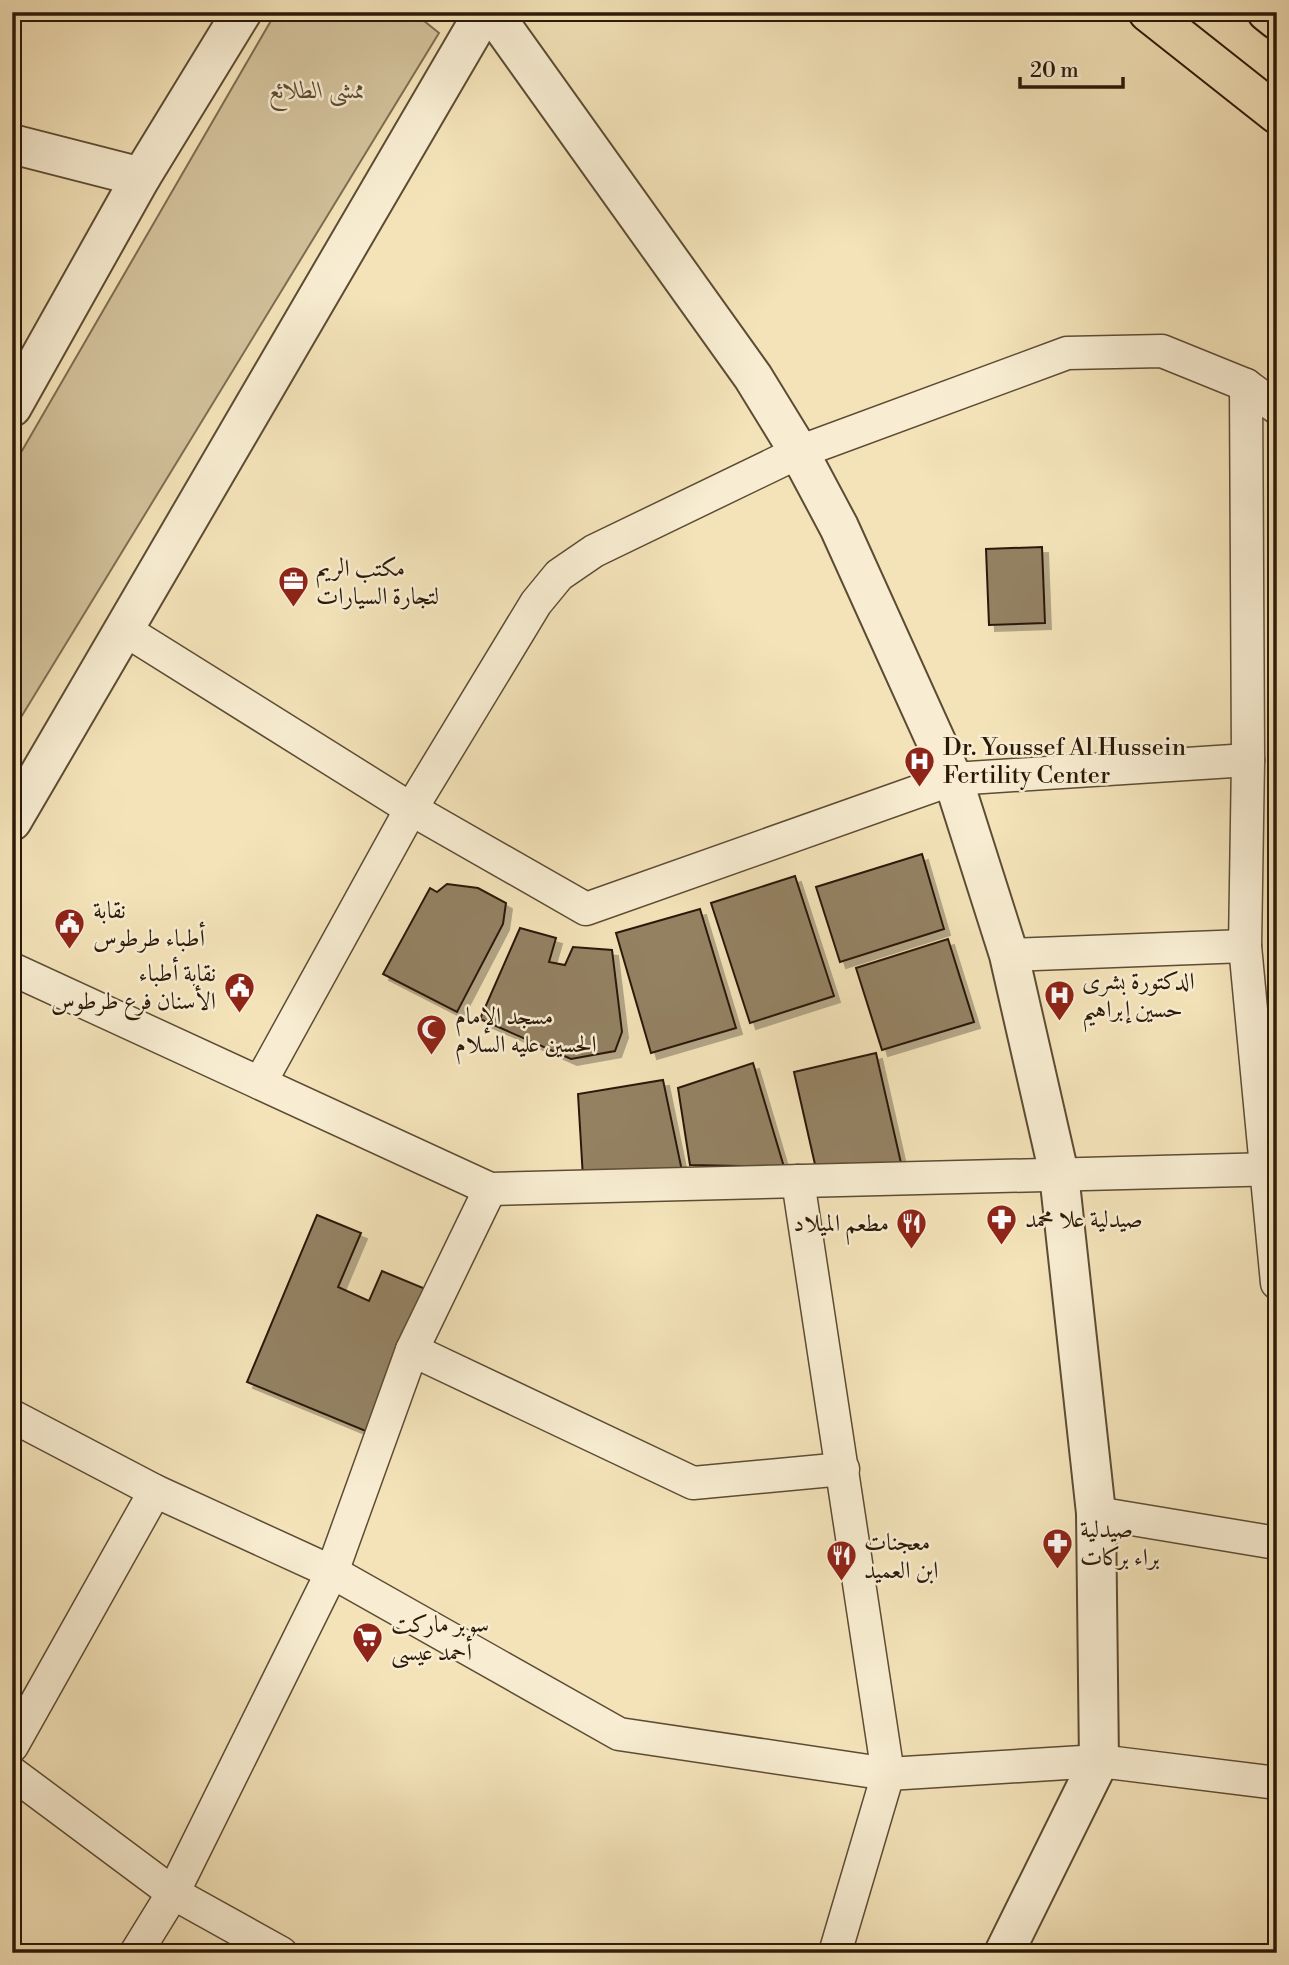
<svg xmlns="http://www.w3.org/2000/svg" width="1289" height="1965" font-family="'Libre Bodoni',Amiri,serif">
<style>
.green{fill:#d2c19b;stroke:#7e6d52;stroke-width:2}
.building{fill:#948264;stroke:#2b1908;stroke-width:2;filter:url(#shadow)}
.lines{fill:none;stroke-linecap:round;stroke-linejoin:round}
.minor-casing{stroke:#5d4c34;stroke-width:35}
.tertiary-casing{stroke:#5d4c34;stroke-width:42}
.primary-casing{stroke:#2b1908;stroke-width:42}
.minor{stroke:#f8edd2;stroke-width:32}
.tertiary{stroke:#f8edd2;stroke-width:38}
.primary{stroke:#f4e3b9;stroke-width:38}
.labels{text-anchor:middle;stroke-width:5;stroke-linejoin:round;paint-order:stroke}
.park-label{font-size:24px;font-style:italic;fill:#5d4b34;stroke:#f8edd2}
.poi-label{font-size:24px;fill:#2b1908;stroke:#f8edd2;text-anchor:start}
</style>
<defs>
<filter id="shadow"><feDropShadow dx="6" dy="6" stdDeviation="0" flood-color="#0004"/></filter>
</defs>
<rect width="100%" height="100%" fill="#f4e3b9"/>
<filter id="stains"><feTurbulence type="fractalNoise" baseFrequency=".00286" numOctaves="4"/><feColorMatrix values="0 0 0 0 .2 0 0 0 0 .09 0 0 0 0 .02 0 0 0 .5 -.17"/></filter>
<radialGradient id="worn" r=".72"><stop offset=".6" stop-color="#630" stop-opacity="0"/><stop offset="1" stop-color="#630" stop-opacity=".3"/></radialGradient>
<!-- green -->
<path class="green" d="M 276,12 L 413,12 L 439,33 L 12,732 L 12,468 Z"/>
<!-- building -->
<g class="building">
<path d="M 1042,547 L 1045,623 L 989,625 L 986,549 Z"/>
<path d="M 922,854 L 944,929 L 840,962 L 816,887 Z"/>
<path d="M 795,876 L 834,996 L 750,1023 L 711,903 Z"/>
<path d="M 447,884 L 478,888 L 506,903 L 503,924 L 457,1012 L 383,974 L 430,888 L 437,892 Z"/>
<path d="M 700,909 L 736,1028 L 651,1053 L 616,933 Z"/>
<path d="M 520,928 L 556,938 L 549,962 L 565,965 L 573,947 L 612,950 L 622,1032 L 615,1051 L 571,1059 L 480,1019 Z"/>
<path d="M 948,939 L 974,1022 L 882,1050 L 856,968 Z"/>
<path d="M 876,1053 L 901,1163 L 819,1182 L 794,1072 Z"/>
<path d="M 753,1063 L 784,1167 L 690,1165 L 678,1088 Z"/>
<path d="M 663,1080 L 682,1171 L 583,1178 L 578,1094 Z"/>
<path d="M 317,1215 L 361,1233 L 338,1287 L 369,1301 L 382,1271 L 428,1290 L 368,1432 L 247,1382 Z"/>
</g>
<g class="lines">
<defs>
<g id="minor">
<path d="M 1246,385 L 1248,760 L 1245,946 L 1277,1283"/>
<path d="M 125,630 L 411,809 L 586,909 L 953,779 L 1248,760"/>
<path d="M 1009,955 L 1245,946"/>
<path d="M 12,969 L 490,1189 L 1277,1169"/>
<path d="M 260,1083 L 411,809 L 536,603 L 559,575 L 594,551 L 799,452 L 1067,353 L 1162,351 L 1246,385 L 1277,408"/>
<path d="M 798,1181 L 888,1774 L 835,1953"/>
<path d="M 412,1350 L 693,1483 L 843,1469"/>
<path d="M 12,1416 L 155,1491 L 332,1572 L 619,1734 L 888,1774 L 1099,1761 L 1277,1783"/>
<path d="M 1096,1513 L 1277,1543"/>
<path d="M 12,1746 L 155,1491"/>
<path d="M 12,1773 L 173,1893 L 281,1953"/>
<path d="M 136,1953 L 173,1893 L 332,1572 L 412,1350 L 490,1189"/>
</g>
<g id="tertiary">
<path d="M 492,12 L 753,377 L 799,452 L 839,527 L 953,779 L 1009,955 L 1059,1174 L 1096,1513 L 1099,1761 L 1004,1953"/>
<path d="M 12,144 L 141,177"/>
<path d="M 12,407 L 141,177 L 242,12"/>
<path d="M 12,821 L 484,12"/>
</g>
<g id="primary">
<path d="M 1148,12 L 1277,114"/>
<path d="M 1267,12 L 1277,20"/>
</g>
</defs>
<!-- minor casing -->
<use href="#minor" class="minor-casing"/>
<!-- tertiary casing -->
<use href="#tertiary" class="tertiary-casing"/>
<!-- primary casing -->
<use href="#primary" class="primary-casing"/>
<!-- minor -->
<use href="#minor" class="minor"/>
<!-- tertiary -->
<use href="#tertiary" class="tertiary"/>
<!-- primary -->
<use href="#primary" class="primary"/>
</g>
<!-- icons -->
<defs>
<symbol id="office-pin" viewBox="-11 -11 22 30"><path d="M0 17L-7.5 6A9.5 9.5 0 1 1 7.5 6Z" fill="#8f2418" stroke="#f8edd2"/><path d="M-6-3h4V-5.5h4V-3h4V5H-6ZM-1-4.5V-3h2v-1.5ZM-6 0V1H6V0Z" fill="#fff"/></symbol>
<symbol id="hospital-pin" viewBox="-11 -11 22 30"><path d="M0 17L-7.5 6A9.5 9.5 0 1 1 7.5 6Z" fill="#8f2418" stroke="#f8edd2"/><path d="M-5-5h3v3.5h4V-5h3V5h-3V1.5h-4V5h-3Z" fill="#fff"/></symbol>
<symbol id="civic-pin" viewBox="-11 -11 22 30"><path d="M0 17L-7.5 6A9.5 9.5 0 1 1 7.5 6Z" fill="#8f2418" stroke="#f8edd2"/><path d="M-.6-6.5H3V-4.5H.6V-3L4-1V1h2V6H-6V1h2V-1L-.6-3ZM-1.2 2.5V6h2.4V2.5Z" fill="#fff"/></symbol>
<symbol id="mosque-pin" viewBox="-11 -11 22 30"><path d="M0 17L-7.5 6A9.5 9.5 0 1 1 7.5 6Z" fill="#8f2418" stroke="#f8edd2"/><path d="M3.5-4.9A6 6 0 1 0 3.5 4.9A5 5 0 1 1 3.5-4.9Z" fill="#fff"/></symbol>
<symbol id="pharmacy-pin" viewBox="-11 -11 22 30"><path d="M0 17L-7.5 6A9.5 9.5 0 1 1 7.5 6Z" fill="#8f2418" stroke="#f8edd2"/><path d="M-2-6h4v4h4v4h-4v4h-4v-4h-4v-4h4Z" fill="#fff"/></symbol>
<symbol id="restaurant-pin" viewBox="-11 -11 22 30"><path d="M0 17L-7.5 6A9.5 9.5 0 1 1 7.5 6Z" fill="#8f2418" stroke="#f8edd2"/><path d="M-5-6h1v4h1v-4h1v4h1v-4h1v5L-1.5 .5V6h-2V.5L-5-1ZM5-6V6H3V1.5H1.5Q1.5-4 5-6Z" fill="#fff"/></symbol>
<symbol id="supermarket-pin" viewBox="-11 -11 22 30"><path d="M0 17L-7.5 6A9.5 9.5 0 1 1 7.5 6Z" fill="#8f2418" stroke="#f8edd2"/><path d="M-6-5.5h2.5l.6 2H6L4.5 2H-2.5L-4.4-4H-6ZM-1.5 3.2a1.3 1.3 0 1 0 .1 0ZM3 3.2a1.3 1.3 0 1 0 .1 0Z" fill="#fff"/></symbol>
</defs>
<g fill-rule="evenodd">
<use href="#office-pin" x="276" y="564" width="35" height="47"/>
<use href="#hospital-pin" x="902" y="744" width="35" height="47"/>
<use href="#civic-pin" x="52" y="906" width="35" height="47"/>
<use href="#civic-pin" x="222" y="970" width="35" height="47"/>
<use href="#hospital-pin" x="1042" y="978" width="35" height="47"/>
<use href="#mosque-pin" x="414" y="1012" width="35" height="47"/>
<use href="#pharmacy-pin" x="984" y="1202" width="35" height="47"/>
<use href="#restaurant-pin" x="894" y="1206" width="35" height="47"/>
<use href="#pharmacy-pin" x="1040" y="1526" width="35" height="47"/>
<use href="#restaurant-pin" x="824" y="1538" width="35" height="47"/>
<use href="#supermarket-pin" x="350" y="1620" width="35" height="47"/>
</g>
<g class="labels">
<!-- park labels -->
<g class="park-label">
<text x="317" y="98">ممشى الطلائع</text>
</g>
<!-- poi labels -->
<g class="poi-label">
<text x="316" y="576">مكتب الريم<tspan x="316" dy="28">لتجارة السيارات</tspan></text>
<text x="943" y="755">Dr. Youssef Al Hussein<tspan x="943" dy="28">Fertility Center</tspan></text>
<text x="93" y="918">نقابة<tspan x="93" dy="28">أطباء طرطوس</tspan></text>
<text x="216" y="981" text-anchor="end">نقابة أطباء<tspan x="216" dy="28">الأسنان فرع طرطوس</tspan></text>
<text x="1082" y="989">الدكتورة بشرى<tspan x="1082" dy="28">حسين إبراهيم</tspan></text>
<text x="455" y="1024">مسجد الإمام<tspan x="455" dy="28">الحسين عليه السلام</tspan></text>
<text x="1025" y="1227">صيدلية علا محمد</text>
<text x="889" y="1231" text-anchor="end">مطعم الميلاد</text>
<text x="1080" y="1537">صيدلية<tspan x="1080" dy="28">براء بركات</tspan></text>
<text x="864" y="1550">معجنات<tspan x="864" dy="28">ابن العميد</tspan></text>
<text x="391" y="1632">سوبر ماركت<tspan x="391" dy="28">أحمد عيسى</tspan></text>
</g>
</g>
<!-- margin -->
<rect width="1289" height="1965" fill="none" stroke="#f4e3b9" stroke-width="42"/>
<rect x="14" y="14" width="1261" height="1937" fill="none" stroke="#2b1908" stroke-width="3.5"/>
<rect x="21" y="21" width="1247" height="1923" fill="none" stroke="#2b1908" stroke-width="2"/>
<!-- scale -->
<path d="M1020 77v10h103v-10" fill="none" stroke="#2b1908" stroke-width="3.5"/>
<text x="1030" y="77" font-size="21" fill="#2b1908" stroke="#f8edd2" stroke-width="5" paint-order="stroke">20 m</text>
<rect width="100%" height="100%" filter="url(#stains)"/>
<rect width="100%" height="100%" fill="url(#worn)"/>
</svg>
